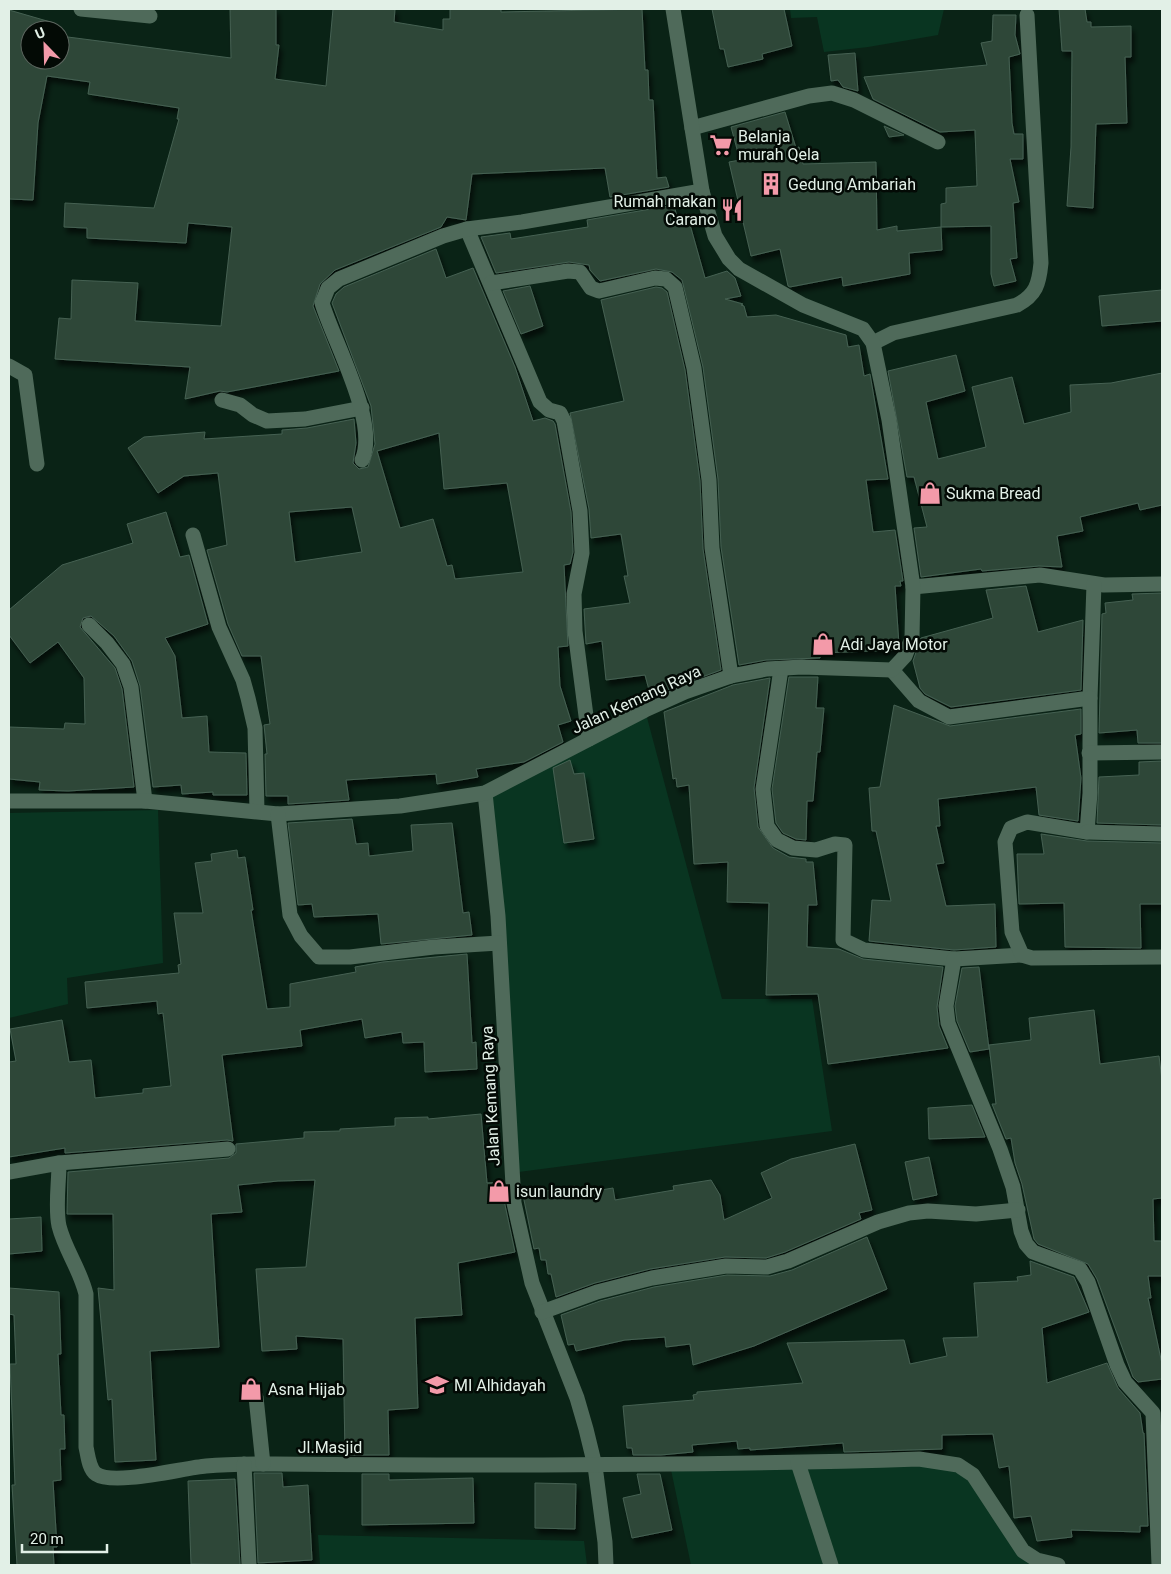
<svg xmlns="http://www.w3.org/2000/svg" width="1171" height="1574" font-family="Roboto,sans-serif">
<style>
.green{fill:#093521}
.building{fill:#2d4739;stroke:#466152;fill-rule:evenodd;filter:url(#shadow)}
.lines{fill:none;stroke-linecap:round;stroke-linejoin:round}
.minor{stroke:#4f6a5a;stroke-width:15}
.labels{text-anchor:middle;stroke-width:5;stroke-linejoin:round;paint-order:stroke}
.poi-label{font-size:16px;fill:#e2f0e7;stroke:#030a05;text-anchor:start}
.street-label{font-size:16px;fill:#e2f0e7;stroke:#030a05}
</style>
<defs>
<filter id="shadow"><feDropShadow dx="3" dy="5.5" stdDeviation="2.5" flood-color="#0009"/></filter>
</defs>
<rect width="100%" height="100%" fill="#0a2316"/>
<!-- green -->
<g class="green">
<path d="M 790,9 L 944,9 L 938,35 L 868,47 L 824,52 L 817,17 L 791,18 Z"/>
<path d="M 645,710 L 722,999 L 812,999 L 832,1131 L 511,1173 L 485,793 Z"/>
<path d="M 158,810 L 163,963 L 67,978 L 68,1004 L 9,1018 L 9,813 Z"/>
<path d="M 670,1465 L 958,1465 L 1016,1541 L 1058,1565 L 691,1565 Z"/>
<path d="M 318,1535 L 584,1541 L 587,1565 L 320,1565 Z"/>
</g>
<!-- building -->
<g class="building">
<path d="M 230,9 L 276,9 L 276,45 L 279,45 L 275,79 L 326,86 L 333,9 L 395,9 L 394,22 L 443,30 L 443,19 L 450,19 L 450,9 L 501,9 L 501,12 L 642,9 L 645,70 L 648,70 L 649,100 L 653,100 L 657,178 L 666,177 L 669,187 L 610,197 L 605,168 L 472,174 L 466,220 L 447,217 L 441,227 L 335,270 L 320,284 L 313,306 L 339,371 L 227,392 L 220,391 L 185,399 L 190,367 L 55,359 L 59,318 L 71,319 L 72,280 L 138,283 L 135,321 L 221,326 L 232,227 L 188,223 L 186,243 L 87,238 L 87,228 L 64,227 L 65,203 L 154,208 L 179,119 L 177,119 L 179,108 L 88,94 L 90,82 L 47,76 L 38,123 L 33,200 L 9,199 L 9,10 L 54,23 L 53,30 L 30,30 L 30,60 L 60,60 L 60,36 L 231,58 Z"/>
<path d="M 712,9 L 784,9 L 792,46 L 762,54 L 763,59 L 728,67 L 724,49 L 720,49 Z"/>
<path d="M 1059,9 L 1085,9 L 1087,22 L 1091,22 L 1091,27 L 1131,26 L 1131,57 L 1125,57 L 1127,123 L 1096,124 L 1093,208 L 1067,206 L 1071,147 L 1072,51 L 1062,51 Z"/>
<path d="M 993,15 L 1016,15 L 1015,35 L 1020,54 L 1009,57 L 1012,123 L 1014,134 L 1023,134 L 1023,159 L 1010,159 L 1019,202 L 1013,203 L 1017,258 L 1010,259 L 1016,281 L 994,286 L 991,274 L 991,226 L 941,227 L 941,204 L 946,203 L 946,188 L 977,186 L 975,130 L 940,132 L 873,99 L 864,77 L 987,65 L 981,43 L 992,41 Z"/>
<path d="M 855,53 L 858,91 L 843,87 L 838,80 L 831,81 L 828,55 Z"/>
<path d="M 785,112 L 796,148 L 799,147 L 803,164 L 876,162 L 877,230 L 897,226 L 897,231 L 941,227 L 942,250 L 909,253 L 910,274 L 843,286 L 842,277 L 790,287 L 788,286 L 780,249 L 751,256 L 729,162 L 740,160 L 731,127 Z"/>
<path d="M 884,126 L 904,135 L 889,137 Z"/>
<path d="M 674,205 L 677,217 L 687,214 L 705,278 L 727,271 L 735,278 L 741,296 L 725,299 L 743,304 L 741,305 L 744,306 L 747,317 L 776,315 L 846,335 L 848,347 L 859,345 L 864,376 L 870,374 L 888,479 L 866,480 L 873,532 L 895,530 L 903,581 L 900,581 L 901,586 L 895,586 L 899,645 L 897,650 L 820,653 L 820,658 L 766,660 L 739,665 L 721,547 L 718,479 L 703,367 L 682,280 L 672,272 L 656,269 L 600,281 L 590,270 L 589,265 L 569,262 L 496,273 L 481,237 L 510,233 L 511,239 L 588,227 L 587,220 Z"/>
<path d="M 436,249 L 446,278 L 473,268 L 515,367 L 533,421 L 545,418 L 553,421 L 555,424 L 571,512 L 573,552 L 570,564 L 564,565 L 568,646 L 558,647 L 560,686 L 571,721 L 558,725 L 563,742 L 524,762 L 476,769 L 478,777 L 437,784 L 436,774 L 346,780 L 349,800 L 288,804 L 288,796 L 266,796 L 265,754 L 267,754 L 264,725 L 270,724 L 261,656 L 242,656 L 228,624 L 207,550 L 227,545 L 218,473 L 184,476 L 158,493 L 128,448 L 144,437 L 205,432 L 204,439 L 282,434 L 282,430 L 307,428 L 354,419 L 356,443 L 353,463 L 359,469 L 368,467 L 375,444 L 371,406 L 332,303 L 336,294 L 344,287 ZM 439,433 L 444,489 L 507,483 L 523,572 L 455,579 L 452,565 L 447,566 L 433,519 L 400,528 L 377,451 ZM 352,507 L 362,552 L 295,562 L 289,512 Z"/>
<path d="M 530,286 L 543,326 L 521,334 L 503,291 Z"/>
<path d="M 656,287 L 662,288 L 667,292 L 685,370 L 700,481 L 703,549 L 721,670 L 661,692 L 661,687 L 649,690 L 645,675 L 606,680 L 602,641 L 586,644 L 584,609 L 630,603 L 624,576 L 628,576 L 621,534 L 591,538 L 589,509 L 570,413 L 624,401 L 601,300 Z"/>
<path d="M 1162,290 L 1162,321 L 1102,326 L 1099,296 Z"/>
<path d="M 956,355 L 965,391 L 926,402 L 938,459 L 986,447 L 972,387 L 1012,377 L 1024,424 L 1071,412 L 1070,385 L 1111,383 L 1162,373 L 1162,505 L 1140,510 L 1138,503 L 1080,517 L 1083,531 L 1057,536 L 1062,567 L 1039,566 L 982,571 L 981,569 L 921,577 L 914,528 L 927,527 L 914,477 L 907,477 L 888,371 Z"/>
<path d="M 166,512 L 180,557 L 189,555 L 208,624 L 165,638 L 175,656 L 182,718 L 207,716 L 209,752 L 246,753 L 247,795 L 213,795 L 213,792 L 182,794 L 181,785 L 153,787 L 140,686 L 132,661 L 114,636 L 91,616 L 83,618 L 80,627 L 115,668 L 122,689 L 134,787 L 68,791 L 39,790 L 40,782 L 9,779 L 9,727 L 64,729 L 65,723 L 85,724 L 84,678 L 58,642 L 30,663 L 9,635 L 9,610 L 62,565 L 133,543 L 127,524 Z"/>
<path d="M 1026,586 L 1038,632 L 1083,620 L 1081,690 L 951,707 L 925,694 L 920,688 L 913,661 L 921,638 L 993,618 L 986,590 Z"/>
<path d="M 1162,593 L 1162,743 L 1138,743 L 1137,730 L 1099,733 L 1102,614 L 1106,613 L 1105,603 L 1133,600 L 1132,594 Z"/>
<path d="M 789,677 L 818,677 L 816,708 L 824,708 L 820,752 L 817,752 L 813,801 L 807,801 L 806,840 L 796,839 L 783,833 L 776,823 L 772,789 Z"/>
<path d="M 770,678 L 754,788 L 758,827 L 773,848 L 789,857 L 806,859 L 806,862 L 813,862 L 817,905 L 808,905 L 807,947 L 839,949 L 863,959 L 943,967 L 937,1007 L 939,1026 L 948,1048 L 828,1064 L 818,994 L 766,995 L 769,903 L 727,902 L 728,862 L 694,864 L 689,785 L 677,787 L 676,778 L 673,779 L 664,712 L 733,685 Z"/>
<path d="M 894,705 L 950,726 L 1081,709 L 1081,734 L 1075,735 L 1081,778 L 1078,821 L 1039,815 L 1036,787 L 938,799 L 940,826 L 936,826 L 944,863 L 936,864 L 946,906 L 995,904 L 996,947 L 954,950 L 869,941 L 872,900 L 891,901 L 876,831 L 872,831 L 869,788 L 880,787 Z"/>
<path d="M 570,760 L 574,774 L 584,773 L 594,839 L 564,843 L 553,768 Z"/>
<path d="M 1162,761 L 1162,825 L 1097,823 L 1099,777 L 1139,775 L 1139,762 Z"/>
<path d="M 352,819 L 356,844 L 368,843 L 369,856 L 413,851 L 411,825 L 452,823 L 463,913 L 469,912 L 472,935 L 381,944 L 378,914 L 314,917 L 312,904 L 298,905 L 288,823 Z"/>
<path d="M 1041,834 L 1087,841 L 1162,843 L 1162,904 L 1140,904 L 1141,948 L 1065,947 L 1064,903 L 1019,904 L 1017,854 L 1044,854 Z"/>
<path d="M 237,850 L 238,858 L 245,857 L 253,910 L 251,910 L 267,1009 L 290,1007 L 290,984 L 356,972 L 355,967 L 383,962 L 467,954 L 472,1043 L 476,1042 L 477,1069 L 425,1072 L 424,1042 L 403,1043 L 402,1032 L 365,1038 L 362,1019 L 300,1030 L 302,1046 L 222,1055 L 233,1141 L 227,1140 L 65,1153 L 65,1148 L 9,1157 L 9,1062 L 16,1061 L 10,1029 L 62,1020 L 69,1062 L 91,1060 L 95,1098 L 143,1093 L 143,1089 L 171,1086 L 163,1013 L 158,1014 L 157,1001 L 87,1008 L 85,982 L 179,973 L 178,965 L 181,964 L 174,913 L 203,913 L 195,863 L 212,861 L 211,854 Z"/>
<path d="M 979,967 L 989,1049 L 970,1052 L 957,1021 L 955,1006 L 962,968 Z"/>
<path d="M 1094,1010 L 1100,1064 L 1159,1056 L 1162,1080 L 1162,1198 L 1153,1199 L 1154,1241 L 1162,1241 L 1162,1276 L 1148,1276 L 1151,1298 L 1148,1298 L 1162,1364 L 1162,1379 L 1138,1382 L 1133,1377 L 1097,1279 L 1088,1264 L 1038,1244 L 1034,1239 L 1022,1184 L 1015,1163 L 1011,1138 L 1006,1139 L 992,1104 L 996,1104 L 989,1045 L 1031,1040 L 1029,1018 Z"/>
<path d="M 972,1105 L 985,1137 L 929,1139 L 928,1108 Z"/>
<path d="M 481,1114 L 487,1183 L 503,1182 L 505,1205 L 515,1252 L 458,1263 L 462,1315 L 415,1318 L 418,1408 L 388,1410 L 389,1455 L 345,1455 L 343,1339 L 296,1336 L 297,1349 L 262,1351 L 256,1269 L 306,1267 L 315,1180 L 278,1181 L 238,1185 L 242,1212 L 211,1214 L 219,1347 L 150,1351 L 156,1460 L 115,1462 L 112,1399 L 108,1400 L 98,1288 L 114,1290 L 113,1214 L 67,1214 L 68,1172 L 229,1158 L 236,1153 L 236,1144 L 304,1138 L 304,1132 L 340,1131 L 340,1129 L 395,1126 L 395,1118 L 428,1117 L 428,1119 Z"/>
<path d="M 855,1144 L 872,1210 L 859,1213 L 861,1219 L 785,1252 L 766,1258 L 725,1257 L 650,1269 L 595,1283 L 556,1297 L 551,1274 L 548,1274 L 546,1260 L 541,1260 L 539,1248 L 534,1249 L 523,1195 L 575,1186 L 577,1194 L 613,1188 L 615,1200 L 674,1190 L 673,1186 L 711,1180 L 720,1195 L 724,1220 L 772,1198 L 761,1173 L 791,1159 Z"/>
<path d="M 929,1157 L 937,1195 L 913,1200 L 905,1162 Z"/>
<path d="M 41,1217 L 42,1251 L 9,1254 L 9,1219 Z"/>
<path d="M 867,1237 L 887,1289 L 754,1346 L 693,1365 L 690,1344 L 666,1347 L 665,1337 L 625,1340 L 576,1351 L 574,1344 L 568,1345 L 561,1315 L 600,1301 L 654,1287 L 727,1275 L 770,1276 L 792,1270 Z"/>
<path d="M 1030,1261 L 1074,1277 L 1089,1312 L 1042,1328 L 1047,1383 L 1107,1363 L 1118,1388 L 1140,1413 L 1143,1433 L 1144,1433 L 1148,1526 L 1140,1526 L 1140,1532 L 1071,1530 L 1072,1537 L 1037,1541 L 1031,1516 L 1014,1518 L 1009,1466 L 999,1468 L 993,1434 L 942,1435 L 942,1449 L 844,1452 L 843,1443 L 750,1450 L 750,1448 L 738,1449 L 737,1441 L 692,1445 L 693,1452 L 661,1455 L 633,1455 L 632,1448 L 627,1448 L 623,1406 L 694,1400 L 693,1395 L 697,1394 L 697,1392 L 803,1383 L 787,1343 L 904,1340 L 910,1364 L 947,1356 L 943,1338 L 978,1337 L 974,1283 L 1018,1281 L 1017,1277 L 1031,1275 Z"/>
<path d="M 9,1288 L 59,1292 L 61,1354 L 58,1354 L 61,1415 L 64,1415 L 65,1449 L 60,1449 L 61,1480 L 53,1481 L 57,1547 L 53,1547 L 54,1565 L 17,1565 L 12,1485 L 15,1485 L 10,1364 L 16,1364 L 14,1315 L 9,1314 Z"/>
<path d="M 254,1473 L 282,1473 L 283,1487 L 308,1485 L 312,1560 L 258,1563 Z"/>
<path d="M 362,1474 L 389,1474 L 389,1480 L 473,1478 L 474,1523 L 362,1525 Z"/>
<path d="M 637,1474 L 660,1474 L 672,1530 L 632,1538 L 623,1498 L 641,1494 Z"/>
<path d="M 235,1479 L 240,1565 L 191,1564 L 188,1481 Z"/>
<path d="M 535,1483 L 576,1484 L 575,1529 L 535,1528 Z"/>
</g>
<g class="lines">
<!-- minor -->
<g class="minor">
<path d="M 81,9 L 150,16"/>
<path d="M 692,128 L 809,96 L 832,93 L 854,100 L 938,142"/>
<path d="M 467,229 L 540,402 L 549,410 L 560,413 L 564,421 L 580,511 L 582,553 L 574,594 L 575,631 L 589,739"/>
<path d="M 491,283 L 568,271 L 580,272 L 591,288 L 599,291 L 655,278 L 666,279 L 675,287 L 694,368 L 709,480 L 712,548 L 731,676"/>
<path d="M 873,343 L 893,333 L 1017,305 C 1036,295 1039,284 1041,263 L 1027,15"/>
<path d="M 9,366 L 25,375 L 37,464"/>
<path d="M 222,400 L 240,405 L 253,415 L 267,421 L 305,419 L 362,408"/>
<path d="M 362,460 C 379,422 334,343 322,303 L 328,288 L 339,279 L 443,236 L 467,229 L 522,222 L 702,191"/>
<path d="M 193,535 L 219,627 L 243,680 L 248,698 L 255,728 L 257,811"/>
<path d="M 913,587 L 1040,575 L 1104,585 L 1162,584"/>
<path d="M 89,625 L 107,643 L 123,664 L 131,687 L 145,801"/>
<path d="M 781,669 L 763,789 L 767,826 L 777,840 L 793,848 L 816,850 L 835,844 L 845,845 L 843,940 L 864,950 L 954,959 L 1022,955"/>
<path d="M 892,670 L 919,701 L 949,717 L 1090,698 L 1094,584"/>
<path d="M 1090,698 L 1090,793 L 1087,832 L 1027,822 L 1011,828 L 1005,842 L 1012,932 L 1022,955 L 1032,958 L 1162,957"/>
<path d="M 1089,753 L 1162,752"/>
<path d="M 485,793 L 498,916 L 514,1203 L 532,1283 L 577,1398 L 586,1429 L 595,1466 L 605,1542 L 606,1565"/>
<path d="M 9,801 L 145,801 L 278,814 L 400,806 L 485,793 L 645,710 L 685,692 L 731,676 L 767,669 L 802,667 L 892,670 L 905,656 L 912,638 L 913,587 L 889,420 L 873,343 L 863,329 L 803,305 L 739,269 L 729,259 L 715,236 L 702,191 L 673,9"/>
<path d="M 278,814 L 290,915 L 301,936 L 319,957 L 350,957 L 434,947 L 499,943"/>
<path d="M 1087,832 L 1162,834"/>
<path d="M 954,959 L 946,1006 L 948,1023 L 1000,1149 L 1013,1187 L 1021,1231 L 1026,1244 L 1033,1252 L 1080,1269 L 1088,1282 L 1117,1365 L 1125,1382 L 1153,1413 L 1159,1565"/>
<path d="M 59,1163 C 59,1183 55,1207 59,1226 C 65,1250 80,1269 86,1294 L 86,1447 C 88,1456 89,1469 96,1474 C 114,1486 183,1468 206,1466 C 229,1464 252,1464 275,1464 C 490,1466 704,1466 919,1459 L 958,1465 L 973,1475 L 1023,1551 L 1037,1560 L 1058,1565"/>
<path d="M 9,1172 L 59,1163 L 228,1149"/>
<path d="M 542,1312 L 597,1292 L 652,1278 L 726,1266 L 767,1267 L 788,1261 L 878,1222 L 909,1213 L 928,1211 L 976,1214 L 1018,1210"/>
<path d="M 256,1397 L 263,1464"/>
<path d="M 798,1463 L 831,1565"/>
<path d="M 244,1464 L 249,1565"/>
</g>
</g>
<!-- icons -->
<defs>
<symbol id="supermarket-bare" viewBox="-9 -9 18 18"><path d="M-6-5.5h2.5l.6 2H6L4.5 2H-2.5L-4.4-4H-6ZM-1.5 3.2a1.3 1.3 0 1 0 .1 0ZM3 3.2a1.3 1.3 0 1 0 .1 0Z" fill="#f39aa9" stroke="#030a05" stroke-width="2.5" paint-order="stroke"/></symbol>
<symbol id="building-bare" viewBox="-9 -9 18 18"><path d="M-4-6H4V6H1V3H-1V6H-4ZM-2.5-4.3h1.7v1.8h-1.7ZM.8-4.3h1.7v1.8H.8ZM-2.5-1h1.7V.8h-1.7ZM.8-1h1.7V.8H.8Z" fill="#f39aa9" stroke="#030a05" stroke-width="2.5" paint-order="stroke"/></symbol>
<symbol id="restaurant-bare" viewBox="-9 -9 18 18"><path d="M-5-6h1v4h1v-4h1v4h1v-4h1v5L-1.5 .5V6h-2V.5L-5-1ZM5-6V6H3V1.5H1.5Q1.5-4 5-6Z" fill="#f39aa9" stroke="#030a05" stroke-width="2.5" paint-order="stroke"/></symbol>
<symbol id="shop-bare" viewBox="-9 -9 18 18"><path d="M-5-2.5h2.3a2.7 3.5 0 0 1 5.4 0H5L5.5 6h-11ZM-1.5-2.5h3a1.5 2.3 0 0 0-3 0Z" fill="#f39aa9" stroke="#030a05" stroke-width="2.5" paint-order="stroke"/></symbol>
<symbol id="school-bare" viewBox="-9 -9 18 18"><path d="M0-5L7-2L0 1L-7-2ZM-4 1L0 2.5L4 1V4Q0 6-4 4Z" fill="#f39aa9" stroke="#030a05" stroke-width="2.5" paint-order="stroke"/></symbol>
</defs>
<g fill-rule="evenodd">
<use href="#supermarket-bare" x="705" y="129" width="32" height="32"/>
<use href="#building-bare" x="755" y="168" width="32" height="32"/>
<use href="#restaurant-bare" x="716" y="194" width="32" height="32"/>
<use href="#shop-bare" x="914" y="477" width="32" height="32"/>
<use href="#shop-bare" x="807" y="628" width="32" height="32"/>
<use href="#shop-bare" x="483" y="1175" width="32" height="32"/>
<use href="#school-bare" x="421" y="1369" width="32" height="32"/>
<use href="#shop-bare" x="235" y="1373" width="32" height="32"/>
</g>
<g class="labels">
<!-- poi labels -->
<g class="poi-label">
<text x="738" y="142">Belanja<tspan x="738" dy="18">murah Qela</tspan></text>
<text x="788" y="190">Gedung Ambariah</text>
<text x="716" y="207" text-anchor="end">Rumah makan<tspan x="716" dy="18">Carano</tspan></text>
<text x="946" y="499">Sukma Bread</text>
<text x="840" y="650">Adi Jaya Motor</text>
<text x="516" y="1197">isun laundry</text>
<text x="454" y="1391">MI Alhidayah</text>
<text x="268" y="1395">Asna Hijab</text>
</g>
<!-- street labels -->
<g class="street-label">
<text transform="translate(636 699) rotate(-25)" y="6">Jalan Kemang Raya</text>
<text transform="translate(490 1096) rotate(-93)" y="6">Jalan Kemang Raya</text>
<text x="330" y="1453">Jl.Masjid</text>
</g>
</g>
<!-- border -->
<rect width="1171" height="1574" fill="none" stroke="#e2f0e7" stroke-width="20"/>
<!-- north arrow -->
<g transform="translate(45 45) rotate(337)"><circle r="24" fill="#030a05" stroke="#5c665f"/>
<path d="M0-4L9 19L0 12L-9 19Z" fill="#f39aa9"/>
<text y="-8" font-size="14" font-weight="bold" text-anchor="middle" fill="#e2f0e7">U</text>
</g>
<!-- scale -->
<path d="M22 1544v8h85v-8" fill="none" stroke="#e2f0e7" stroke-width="2.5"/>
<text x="30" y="1544" font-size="15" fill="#e2f0e7" stroke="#030a05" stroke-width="4" paint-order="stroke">20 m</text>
</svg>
